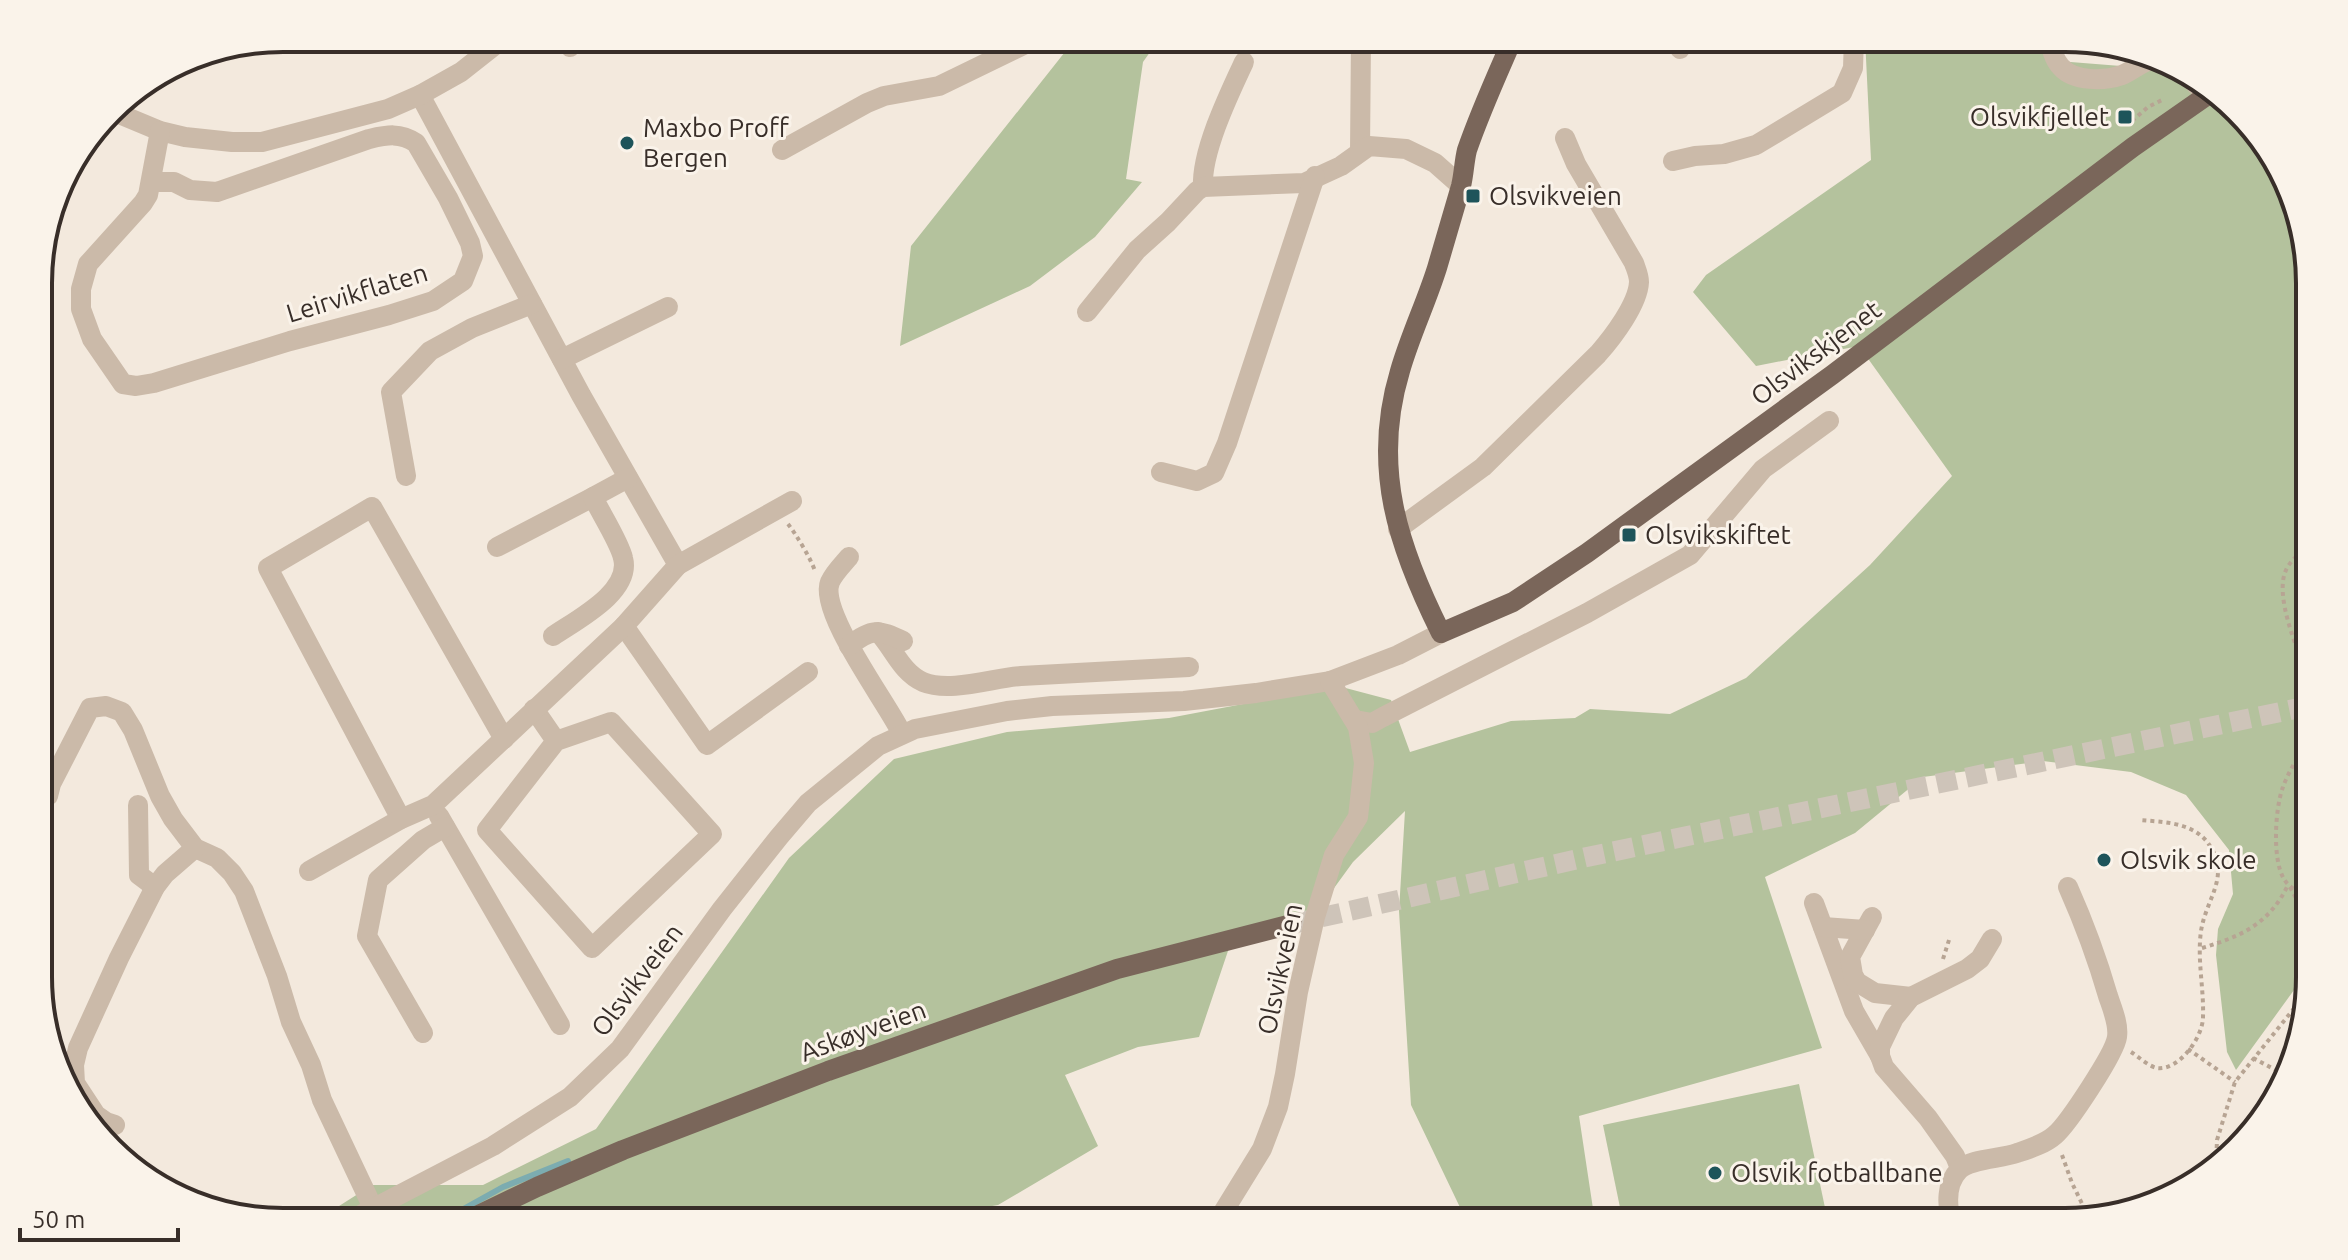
<svg xmlns="http://www.w3.org/2000/svg" width="2348" height="1260" font-family="Ubuntu,sans-serif">
<style>
.green{fill:#b4c29d}
.lines{fill:none;stroke-linecap:round;stroke-linejoin:round}
.stream{stroke:#7cacb0;stroke-width:6}
.major-tunnel{stroke:#cec4b9;stroke-width:20;stroke-dasharray:20 10;stroke-linecap:butt}
.path{stroke:#b7a493;stroke-width:4;stroke-dasharray:4 4;stroke-linecap:butt}
.minor{stroke:#cbbaa9;stroke-width:20}
.major{stroke:#7a665a;stroke-width:20}
.poi-dot{fill:#1e545a;stroke:#faf3ea;stroke-width:3}
.labels{text-anchor:middle;stroke-width:6;stroke-linejoin:round;paint-order:stroke}
.poi-label{font-size:26px;fill:#382e29;stroke:#faf3ea;text-anchor:start}
.street-label{font-size:26px;fill:#382e29;stroke:#faf3ea}
.rim{fill:none;stroke:#382e29;stroke-width:4}
</style>
<rect width="100%" height="100%" fill="#f3e9dd"/>
<!-- green -->
<g class="green">
<path d="M 1076,38 L 1160,38 L 1143,62 L 1126,179 L 1142,182 L 1095,237 L 1030,286 L 900,346 L 911,246 Z"/>
<path d="M 1865,38 L 2048,38 L 2058,61 L 2171,70 L 2176,65 L 2268,147 L 2308,252 L 2310,968 L 2236,1070 L 2227,1052 L 2216,955 L 2218,929 L 2233,894 L 2229,850 L 2186,795 L 2131,772 L 2043,761 L 1923,777 L 1855,833 L 1765,877 L 1822,1048 L 1579,1116 L 1595,1222 L 1467,1222 L 1411,1105 L 1399,911 L 1405,811 L 1353,862 L 1313,917 L 1229,948 L 1199,1037 L 1138,1047 L 1065,1075 L 1098,1146 L 998,1205 L 924,1218 L 921,1222 L 314,1222 L 372,1185 L 483,1185 L 596,1129 L 789,858 L 894,759 L 1007,732 L 1169,718 L 1338,686 L 1391,700 L 1410,752 L 1511,721 L 1575,718 L 1590,709 L 1670,714 L 1746,678 L 1870,565 L 1952,476 L 1859,346 L 1756,366 L 1693,292 L 1706,275 L 1871,160 Z"/>
<path d="M 1799,1084 L 1828,1222 L 1623,1222 L 1603,1125 Z"/>
</g>
<g class="lines">
<!-- stream -->
<path class="stream" d="M 440,1222 L 503,1187 L 568,1161"/>
<!-- major-tunnel -->
<path class="major-tunnel" d="M 1292,924 L 1587,857 L 2309,706"/>
<!-- path -->
<g class="path">
<path d="M 2132,121 L 2148,107 L 2164,99"/>
<path d="M 2263,142 L 2278,173"/>
<path d="M 788,524 C 796,534 811,559 815,571"/>
<path d="M 2309,546 C 2301,552 2292,559 2287,568 C 2272,595 2300,654 2309,682"/>
<path d="M 2309,737 C 2301,753 2289,770 2283,787 C 2275,808 2272,860 2284,879 C 2289,888 2300,893 2310,895"/>
<path d="M 2290,887 L 2310,924"/>
<path d="M 2202,948 C 2242,936 2269,924 2288,885"/>
<path d="M 1943,959 L 1949,940"/>
<path d="M 2188,1049 L 2235,1082"/>
<path d="M 2131,1052 C 2139,1057 2148,1066 2157,1068 C 2179,1071 2203,1037 2203,1017 C 2204,988 2197,960 2201,931 C 2206,898 2232,876 2208,843 C 2192,822 2163,822 2140,820"/>
<path d="M 2253,1058 L 2287,1076"/>
<path d="M 2062,1155 L 2072,1183 L 2089,1218"/>
<path d="M 2216,1164 L 2217,1140 L 2235,1082 L 2296,1006 L 2307,989"/>
</g>
<!-- minor -->
<g class="minor">
<path d="M 563,38 L 570,47"/>
<path d="M 2049,38 C 2051,48 2054,60 2061,67 C 2074,82 2105,81 2122,75 C 2134,70 2143,60 2156,59"/>
<path d="M 1680,49 L 1686,38"/>
<path d="M 2192,80 L 2206,96"/>
<path d="M 420,95 L 581,395 L 678,565 L 624,626 L 707,745 L 808,672"/>
<path d="M 112,111 L 160,131 L 185,137 L 232,142 L 262,142 L 388,109 L 420,95 L 461,72 L 504,38"/>
<path d="M 782,150 L 867,103 L 884,96 L 939,86 L 1038,38"/>
<path d="M 1360,151 L 1361,38"/>
<path d="M 1673,161 L 1695,156 L 1724,154 L 1756,145 L 1842,93 L 1853,68 L 1854,38"/>
<path d="M 152,182 L 174,182 L 190,190 L 217,192 L 369,139 C 387,135 400,132 416,143 L 448,198 L 470,243 L 473,256 L 463,281 L 433,301 L 389,315 L 290,341 L 154,383 L 136,386 L 123,384 L 92,339 L 81,309 L 81,289 L 88,264 L 143,203 L 148,195 L 160,131"/>
<path d="M 1203,187 C 1201,152 1229,94 1244,62"/>
<path d="M 1087,312 L 1137,250 L 1168,222 L 1197,191 L 1203,187 L 1304,183 L 1341,166 L 1369,146 L 1406,149 L 1435,163 L 1461,186"/>
<path d="M 562,359 L 668,307"/>
<path d="M 1161,472 L 1197,481 L 1214,473 L 1227,443 L 1315,176"/>
<path d="M 406,476 L 391,392 L 430,351 L 472,328 L 532,304"/>
<path d="M 1398,529 L 1483,467 L 1598,354 C 1613,337 1638,304 1639,282 C 1639,275 1636,269 1634,263 L 1576,164 L 1565,138"/>
<path d="M 497,547 L 593,497"/>
<path d="M 849,557 C 843,564 834,573 830,582 C 818,612 888,704 902,734"/>
<path d="M 678,565 L 792,501"/>
<path d="M 878,632 C 894,649 901,672 923,682 C 950,693 993,678 1021,676 C 1077,673 1133,670 1189,667"/>
<path d="M 553,636 C 576,620 632,592 623,558 C 620,543 600,512 593,497 L 628,478"/>
<path d="M 849,646 C 871,628 879,629 903,641"/>
<path d="M 534,709 L 556,741 L 487,830 L 592,948 L 712,834 L 611,722 L 556,741"/>
<path d="M 1355,720 L 1372,723 L 1383,717 L 1587,613 L 1690,555 L 1763,469 L 1829,421"/>
<path d="M 48,796 L 51,784 L 90,708 L 106,706 L 122,712 L 133,730 L 160,796 L 173,819 L 195,848 L 217,858 L 232,873 L 244,891 L 277,976 L 291,1022 L 311,1065 L 322,1100 L 373,1208"/>
<path d="M 138,805 L 139,875 L 155,887"/>
<path d="M 439,816 L 560,1025"/>
<path d="M 401,819 L 268,568 L 372,507 L 504,739"/>
<path d="M 309,871 L 401,819 L 433,805 L 624,626"/>
<path d="M 1814,903 L 1854,1011 L 1880,1056"/>
<path d="M 1872,917 L 1850,957 L 1853,975 L 1857,982 L 1875,993 L 1911,997"/>
<path d="M 1823,927 L 1865,930"/>
<path d="M 423,1033 L 367,936 L 378,880 L 423,840 L 445,827"/>
<path d="M 115,1125 L 106,1122 L 96,1115 L 75,1083 L 74,1065 L 78,1048 L 119,958 L 155,887 L 165,874 L 195,848"/>
<path d="M 1960,1168 L 1955,1156 L 1928,1118 L 1884,1067 L 1880,1056 L 1880,1047 L 1894,1018 L 1911,997 L 1967,969 L 1980,959 L 1992,939"/>
<path d="M 347,1222 L 493,1146 L 570,1097 L 620,1049 L 722,909 L 779,837 L 808,803 L 878,746 L 915,729 L 1007,711 L 1052,706 L 1184,701 L 1256,693 L 1330,681 L 1398,655 L 1441,633"/>
<path d="M 1217,1222 L 1262,1149 L 1278,1107 L 1285,1074 L 1298,992 L 1315,917 L 1334,855 L 1358,817 L 1364,763 L 1358,727 L 1330,681"/>
<path d="M 1951,1222 C 1947,1205 1946,1183 1959,1170 C 1971,1158 2001,1159 2017,1153 C 2029,1149 2045,1144 2055,1135 C 2068,1124 2115,1053 2117,1037 C 2119,1024 2112,1008 2108,996 C 2097,958 2084,923 2068,887"/>
</g>
<!-- major -->
<g class="major">
<path d="M 1513,38 C 1497,75 1480,112 1467,150 C 1464,162 1464,174 1461,186 C 1453,214 1445,241 1437,268 C 1426,303 1410,336 1400,371 C 1371,467 1398,547 1441,633 L 1513,602 L 1587,553 L 1832,375 L 2133,147 L 2209,94"/>
<path d="M 464,1222 L 537,1187 L 623,1150 L 828,1071 L 1117,969 L 1292,924"/>
</g>
</g>
<!-- markers -->
<g class="poi-dot">
<rect x="2117" y="109" width="16" height="16" rx="4"/>
<circle cx="627" cy="143" r="8"/>
<rect x="1465" y="188" width="16" height="16" rx="4"/>
<rect x="1621" y="527" width="16" height="16" rx="4"/>
<circle cx="2104" cy="860" r="8"/>
<circle cx="1715" cy="1173" r="8"/>
</g>
<g class="labels">
<!-- poi labels -->
<g class="poi-label">
<text x="2109" y="126" text-anchor="end">Olsvikfjellet</text>
<text x="643" y="137">Maxbo Proff<tspan x="643" dy="30">Bergen</tspan></text>
<text x="1489" y="205">Olsvikveien</text>
<text x="1645" y="544">Olsvikskiftet</text>
<text x="2120" y="869">Olsvik skole</text>
<text x="1731" y="1182">Olsvik fotballbane</text>
</g>
<!-- street labels -->
<g class="street-label">
<text transform="translate(357 293) rotate(-17)" y="9">Leirvikflaten</text>
<text transform="translate(1816 353) rotate(-37)" y="9">Olsvikskjenet</text>
<text transform="translate(1280 969) rotate(-78)" y="9">Olsvikveien</text>
<text transform="translate(637 980) rotate(-53)" y="9">Olsvikveien</text>
<text transform="translate(863 1031) rotate(-20)" y="9">Askøyveien</text>
</g>
</g>
<!-- crop -->
<path d="M0 0H2348V1260H0ZM283 52H2065A231 231 0 0 1 2296 283V977A231 231 0 0 1 2065 1208H283A231 231 0 0 1 52 977V283A231 231 0 0 1 283 52Z" fill="#faf3ea" fill-rule="evenodd"/>
<path class="rim" d="M283 52H2065A231 231 0 0 1 2296 283V977A231 231 0 0 1 2065 1208H283A231 231 0 0 1 52 977V283A231 231 0 0 1 283 52Z"/>
<!-- scale -->
<path d="M20 1228v12h158v-12" fill="none" stroke="#382e29" stroke-width="4"/>
<text x="32" y="1228" font-size="24" fill="#382e29" stroke="#faf3ea" stroke-width="6" paint-order="stroke">50 m</text>
</svg>
